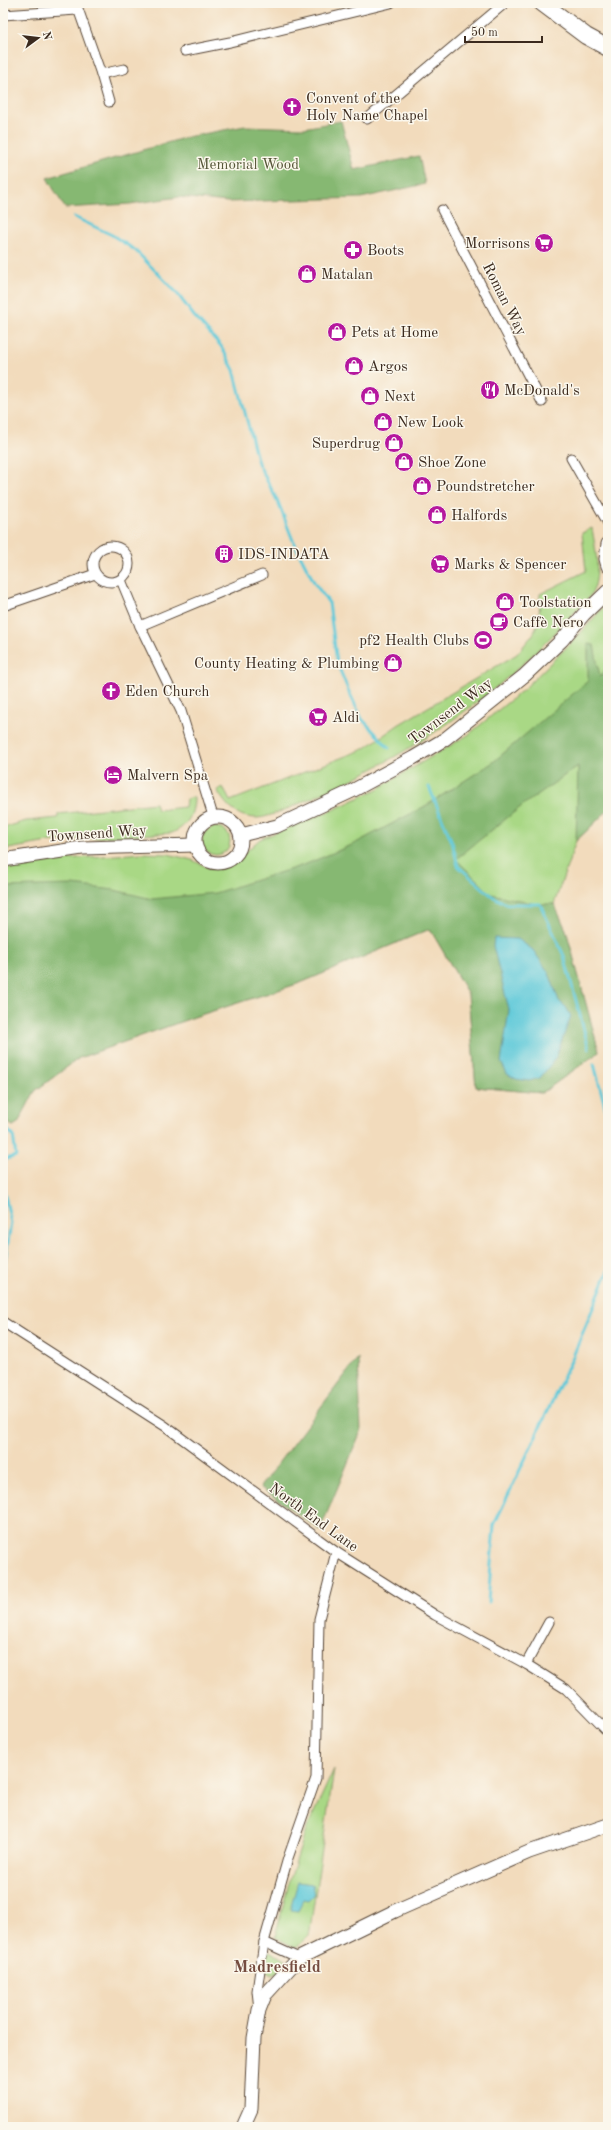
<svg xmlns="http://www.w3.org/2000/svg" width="611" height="2130" font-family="'Old Standard TT',serif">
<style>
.green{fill:#a9d885;stroke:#728152}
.forest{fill:#86b872;stroke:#607148}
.water{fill:#5ec9d9;stroke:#4c7a7c}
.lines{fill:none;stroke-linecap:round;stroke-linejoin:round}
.stream{stroke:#5ec9d9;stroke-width:3}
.street-casing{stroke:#564536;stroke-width:11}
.secondary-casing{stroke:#564536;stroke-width:15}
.highway-casing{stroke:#564536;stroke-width:18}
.street{stroke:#fff;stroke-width:9}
.secondary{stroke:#fff;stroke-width:13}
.highway{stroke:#fff;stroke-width:16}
.labels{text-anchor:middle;stroke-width:3;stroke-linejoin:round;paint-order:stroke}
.poi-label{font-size:15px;fill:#3b2a1e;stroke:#fbf7ec;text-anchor:start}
.park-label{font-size:15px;fill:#565638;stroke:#fbf7ec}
.street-label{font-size:15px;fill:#3b2a1e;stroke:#fbf7ec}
.quarter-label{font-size:17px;font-weight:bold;fill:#754c3f;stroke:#fbf7ec}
</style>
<rect width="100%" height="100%" fill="#fbf7ec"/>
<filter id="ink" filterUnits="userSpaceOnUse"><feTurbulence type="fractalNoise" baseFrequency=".025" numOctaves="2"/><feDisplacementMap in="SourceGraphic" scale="8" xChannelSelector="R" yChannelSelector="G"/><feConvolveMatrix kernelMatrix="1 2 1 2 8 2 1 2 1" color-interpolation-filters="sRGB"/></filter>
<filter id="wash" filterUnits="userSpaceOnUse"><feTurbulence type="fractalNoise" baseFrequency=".012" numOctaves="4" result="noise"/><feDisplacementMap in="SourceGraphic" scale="16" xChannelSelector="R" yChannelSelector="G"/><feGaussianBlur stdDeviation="0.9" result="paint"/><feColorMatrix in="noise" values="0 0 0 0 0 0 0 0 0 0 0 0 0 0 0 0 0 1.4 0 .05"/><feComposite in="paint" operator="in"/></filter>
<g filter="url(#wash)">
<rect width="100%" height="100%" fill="#f2dbbc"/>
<!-- green -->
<g class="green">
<path d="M 592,528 C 595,547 601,572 593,591 C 589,600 576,610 569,618 C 498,696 411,755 314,797 C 300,803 270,818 257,818 C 237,818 226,806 217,790 L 223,787 L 230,801 L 364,749 L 398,725 L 517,654 L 534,633 L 539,619 L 540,594 L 586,571 L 582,533 Z"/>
<path d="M 608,602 L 608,810 L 576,841 L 554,904 L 566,930 L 599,1052 L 542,1093 L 476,1087 L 468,994 L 430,929 L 300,983 L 197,1016 L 79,1058 L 35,1091 L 13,1126 L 3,1120 L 3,869 L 65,859 L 142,853 L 168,854 L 192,860 L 209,868 L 230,866 L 260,839 L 335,809 L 377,789 L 468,735 L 524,689 L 578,636 Z"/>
<path d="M 194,797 C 194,814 188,826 172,833 L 53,841 L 3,850 L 3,828 L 26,821 L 58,818 L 58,814 L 155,803 L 157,810 L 185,807 L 186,799 Z"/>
<circle cx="216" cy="841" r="14"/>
<path d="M 334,1769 L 309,1936 L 296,1948 L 275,1937 L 288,1886 L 306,1830 Z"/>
<path d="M 269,1950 L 286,1961 L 281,1970 L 272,1975 L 266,1972 C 263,1963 265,1958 269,1950 Z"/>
</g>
<!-- forest -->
<g class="forest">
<path d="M 341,121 L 354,170 L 419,156 L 425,184 L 361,198 L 228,202 L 179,197 L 130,204 L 65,208 L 47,178 L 187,137 L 245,126 L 304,128 Z"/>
<path d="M 588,644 L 594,645 L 600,677 L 608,666 L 608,810 L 576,841 L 578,766 L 523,805 L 456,859 L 491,894 L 536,904 L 554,904 L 566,930 L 599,1052 L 542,1093 L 476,1087 L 468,994 L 430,929 L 300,983 L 197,1016 L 79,1058 L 35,1091 L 18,1123 L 13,1126 L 3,1120 L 3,887 L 73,885 L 114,890 L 152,899 L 215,893 L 304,865 L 354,844 L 427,805 L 492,763 L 588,681 Z"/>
<path d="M 358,1358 L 361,1431 L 320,1530 L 260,1487 Z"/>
</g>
<!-- water -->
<g class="water">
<path d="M 494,938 L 518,939 L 533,950 L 549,973 L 559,1001 L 566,1007 L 571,1016 L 555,1059 L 540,1078 L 529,1081 L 516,1079 L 507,1074 L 501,1062 L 509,1010 L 493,946 Z"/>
<path d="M 298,1882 L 312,1884 L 314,1895 L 309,1900 L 304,1899 L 298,1911 L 290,1910 Z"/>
</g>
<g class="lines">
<!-- stream -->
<g class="stream">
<path d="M 608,21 L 604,27 L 608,30"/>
<path d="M 74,217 L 112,235 L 135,250 L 176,292 L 194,316 L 221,346 L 234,370 L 258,463 L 278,502 L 294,543 L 315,584 L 329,603 L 337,663 L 349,692 L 362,719 L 389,748"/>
<path d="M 429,787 L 452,842 L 458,866 L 492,896 L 506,904 L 540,904 L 564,956 L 589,1049"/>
<path d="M 594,1064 L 608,1118"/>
<path d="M 3,1126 L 13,1135 L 16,1156 L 3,1160"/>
<path d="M 3,1186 L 11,1223 L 3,1273"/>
<path d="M 488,1602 L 494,1525 L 572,1359 L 608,1271"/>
</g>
</g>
</g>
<g filter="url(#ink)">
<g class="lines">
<defs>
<g id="street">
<path d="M 76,3 L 101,74 L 109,102"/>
<path d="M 3,15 L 77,10"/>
<path d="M 185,51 L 230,42 L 391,3"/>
<path d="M 101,74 L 124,69"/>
<path d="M 367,119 L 505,3"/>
<path d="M 442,210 L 542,402"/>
<path d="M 571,458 L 608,523"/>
<circle cx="111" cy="564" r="18"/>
<path d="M 121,580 L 140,626 L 181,711 L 213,816"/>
<path d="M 3,606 L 95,574"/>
<path d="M 140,626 L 262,575"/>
<path d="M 3,1322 L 165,1426 L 336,1552 L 435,1615 L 526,1664 L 566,1689 L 608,1732"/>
<path d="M 526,1664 L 549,1622"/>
<path d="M 264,1942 L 299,1958"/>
<path d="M 259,2009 L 257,1991 L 264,1942 L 288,1858 L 316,1778 L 319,1619 L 336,1552"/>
</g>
<g id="secondary">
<path d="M 608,544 L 606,559 L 608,566"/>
<circle cx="218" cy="840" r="23"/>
<path d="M 241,835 L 277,826 L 352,791 L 413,758 L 445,739 L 525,675 L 562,640 L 584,614 L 608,591"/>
<path d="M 3,860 L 82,848 L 195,845"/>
<path d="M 243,2127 L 251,2109 L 254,2038 L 259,2010 L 265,1995 L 299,1958 L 395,1911 L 529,1852 L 608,1825"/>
</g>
<path id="highway" d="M 542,3 L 586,36 L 608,48"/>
</defs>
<!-- street casing -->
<use href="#street" class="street-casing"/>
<!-- secondary casing -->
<use href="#secondary" class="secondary-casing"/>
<!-- highway casing -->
<use href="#highway" class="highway-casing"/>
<!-- street -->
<use href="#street" class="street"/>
<!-- secondary -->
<use href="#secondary" class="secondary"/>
<!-- highway -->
<use href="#highway" class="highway"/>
</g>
</g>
<!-- icons -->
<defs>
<symbol id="church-disc" viewBox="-11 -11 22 22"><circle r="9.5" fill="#b5179e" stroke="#fbf7ec"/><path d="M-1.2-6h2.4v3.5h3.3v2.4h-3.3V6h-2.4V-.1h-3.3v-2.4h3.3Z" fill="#fff"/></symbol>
<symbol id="supermarket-disc" viewBox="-11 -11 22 22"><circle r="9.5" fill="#b5179e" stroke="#fbf7ec"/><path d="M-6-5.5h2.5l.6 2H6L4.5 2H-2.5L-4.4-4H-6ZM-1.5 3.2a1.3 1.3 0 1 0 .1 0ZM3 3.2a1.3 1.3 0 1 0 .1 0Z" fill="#fff"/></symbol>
<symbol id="pharmacy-disc" viewBox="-11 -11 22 22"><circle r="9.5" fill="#b5179e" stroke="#fbf7ec"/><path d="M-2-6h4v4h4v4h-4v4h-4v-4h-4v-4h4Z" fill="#fff"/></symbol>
<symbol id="shop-disc" viewBox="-11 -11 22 22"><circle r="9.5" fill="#b5179e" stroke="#fbf7ec"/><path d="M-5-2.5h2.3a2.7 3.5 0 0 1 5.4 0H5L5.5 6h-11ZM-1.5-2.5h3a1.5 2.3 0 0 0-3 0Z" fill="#fff"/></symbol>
<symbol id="restaurant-disc" viewBox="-11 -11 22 22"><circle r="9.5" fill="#b5179e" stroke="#fbf7ec"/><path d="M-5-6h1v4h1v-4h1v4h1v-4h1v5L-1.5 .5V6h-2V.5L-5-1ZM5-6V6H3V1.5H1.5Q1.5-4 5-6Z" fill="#fff"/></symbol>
<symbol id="building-disc" viewBox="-11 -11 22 22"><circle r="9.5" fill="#b5179e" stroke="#fbf7ec"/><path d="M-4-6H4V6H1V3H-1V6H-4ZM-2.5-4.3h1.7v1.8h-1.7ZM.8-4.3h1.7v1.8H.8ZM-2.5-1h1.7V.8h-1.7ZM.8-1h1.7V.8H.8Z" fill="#fff"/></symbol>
<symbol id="cafe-disc" viewBox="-11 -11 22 22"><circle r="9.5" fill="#b5179e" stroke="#fbf7ec"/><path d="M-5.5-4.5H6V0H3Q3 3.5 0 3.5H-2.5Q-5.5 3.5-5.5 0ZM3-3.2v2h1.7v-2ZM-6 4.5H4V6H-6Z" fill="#fff"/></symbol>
<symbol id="stadium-disc" viewBox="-11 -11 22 22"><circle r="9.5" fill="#b5179e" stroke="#fbf7ec"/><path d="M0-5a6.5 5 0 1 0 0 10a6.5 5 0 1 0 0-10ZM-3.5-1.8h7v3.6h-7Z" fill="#fff"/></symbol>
<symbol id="hotel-disc" viewBox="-11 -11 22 22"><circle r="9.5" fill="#b5179e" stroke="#fbf7ec"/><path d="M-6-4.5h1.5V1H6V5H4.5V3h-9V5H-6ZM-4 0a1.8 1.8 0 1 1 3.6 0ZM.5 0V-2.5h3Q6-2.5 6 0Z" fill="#fff"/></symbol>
</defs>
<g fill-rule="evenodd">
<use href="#church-disc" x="281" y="96" width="22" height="22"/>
<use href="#supermarket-disc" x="533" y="232" width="22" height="22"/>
<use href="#pharmacy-disc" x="342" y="239" width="22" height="22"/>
<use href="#shop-disc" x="296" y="263" width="22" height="22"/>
<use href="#shop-disc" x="326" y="321" width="22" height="22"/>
<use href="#shop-disc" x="343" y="355" width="22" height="22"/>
<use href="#restaurant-disc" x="479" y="379" width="22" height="22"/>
<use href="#shop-disc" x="359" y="385" width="22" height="22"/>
<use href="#shop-disc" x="372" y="411" width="22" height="22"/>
<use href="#shop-disc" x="383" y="432" width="22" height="22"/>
<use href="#shop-disc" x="393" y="451" width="22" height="22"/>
<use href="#shop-disc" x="411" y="475" width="22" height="22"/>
<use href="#shop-disc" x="426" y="504" width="22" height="22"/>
<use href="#building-disc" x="213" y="543" width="22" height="22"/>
<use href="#supermarket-disc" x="429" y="553" width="22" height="22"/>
<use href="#shop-disc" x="494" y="591" width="22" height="22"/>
<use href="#cafe-disc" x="488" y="611" width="22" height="22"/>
<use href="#stadium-disc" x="472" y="629" width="22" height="22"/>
<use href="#shop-disc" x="382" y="652" width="22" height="22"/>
<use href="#church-disc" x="100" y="680" width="22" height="22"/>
<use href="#supermarket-disc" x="307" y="706" width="22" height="22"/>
<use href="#hotel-disc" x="102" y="764" width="22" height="22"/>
</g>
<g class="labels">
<!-- poi labels -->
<g class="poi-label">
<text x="306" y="103">Convent of the<tspan x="306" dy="17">Holy Name Chapel</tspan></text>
<text x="530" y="248" text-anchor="end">Morrisons</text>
<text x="367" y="255">Boots</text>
<text x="321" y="279">Matalan</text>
<text x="351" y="337">Pets at Home</text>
<text x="368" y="371">Argos</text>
<text x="504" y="395">McDonald's</text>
<text x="384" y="401">Next</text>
<text x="397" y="427">New Look</text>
<text x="380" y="448" text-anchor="end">Superdrug</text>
<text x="418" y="467">Shoe Zone</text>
<text x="436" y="491">Poundstretcher</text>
<text x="451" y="520">Halfords</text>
<text x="238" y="559">IDS-INDATA</text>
<text x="454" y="569">Marks &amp; Spencer</text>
<text x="519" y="607">Toolstation</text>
<text x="513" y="627">Caffè Nero</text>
<text x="469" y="645" text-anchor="end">pf2 Health Clubs</text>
<text x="379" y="668" text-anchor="end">County Heating &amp; Plumbing</text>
<text x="125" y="696">Eden Church</text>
<text x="332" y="722">Aldi</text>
<text x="127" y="780">Malvern Spa</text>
</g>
<!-- park labels -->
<g class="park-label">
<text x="248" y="169">Memorial Wood</text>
</g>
<!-- street labels -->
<g class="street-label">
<text transform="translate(505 299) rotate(63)" y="5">Roman Way</text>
<text transform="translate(450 711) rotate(-37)" y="5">Townsend Way</text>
<text transform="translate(97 833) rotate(-4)" y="5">Townsend Way</text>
<text transform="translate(314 1517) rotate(36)" y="5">North End Lane</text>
</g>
<!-- quarter labels -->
<g class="quarter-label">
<text x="277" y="1972">Madresfield</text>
</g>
</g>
<!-- margin -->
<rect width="611" height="2130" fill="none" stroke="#fbf7ec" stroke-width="16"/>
<!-- north arrow -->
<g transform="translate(38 38) rotate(75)" stroke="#fbf7ec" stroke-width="3" paint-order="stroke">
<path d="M0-3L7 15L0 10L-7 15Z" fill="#3b2a1e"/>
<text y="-6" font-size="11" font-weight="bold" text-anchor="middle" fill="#3b2a1e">N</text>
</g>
<!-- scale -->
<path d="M465 36v6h77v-6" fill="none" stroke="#3b2a1e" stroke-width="2"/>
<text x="471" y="36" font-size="12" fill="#3b2a1e" stroke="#fbf7ec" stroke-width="3" paint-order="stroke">50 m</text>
</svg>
